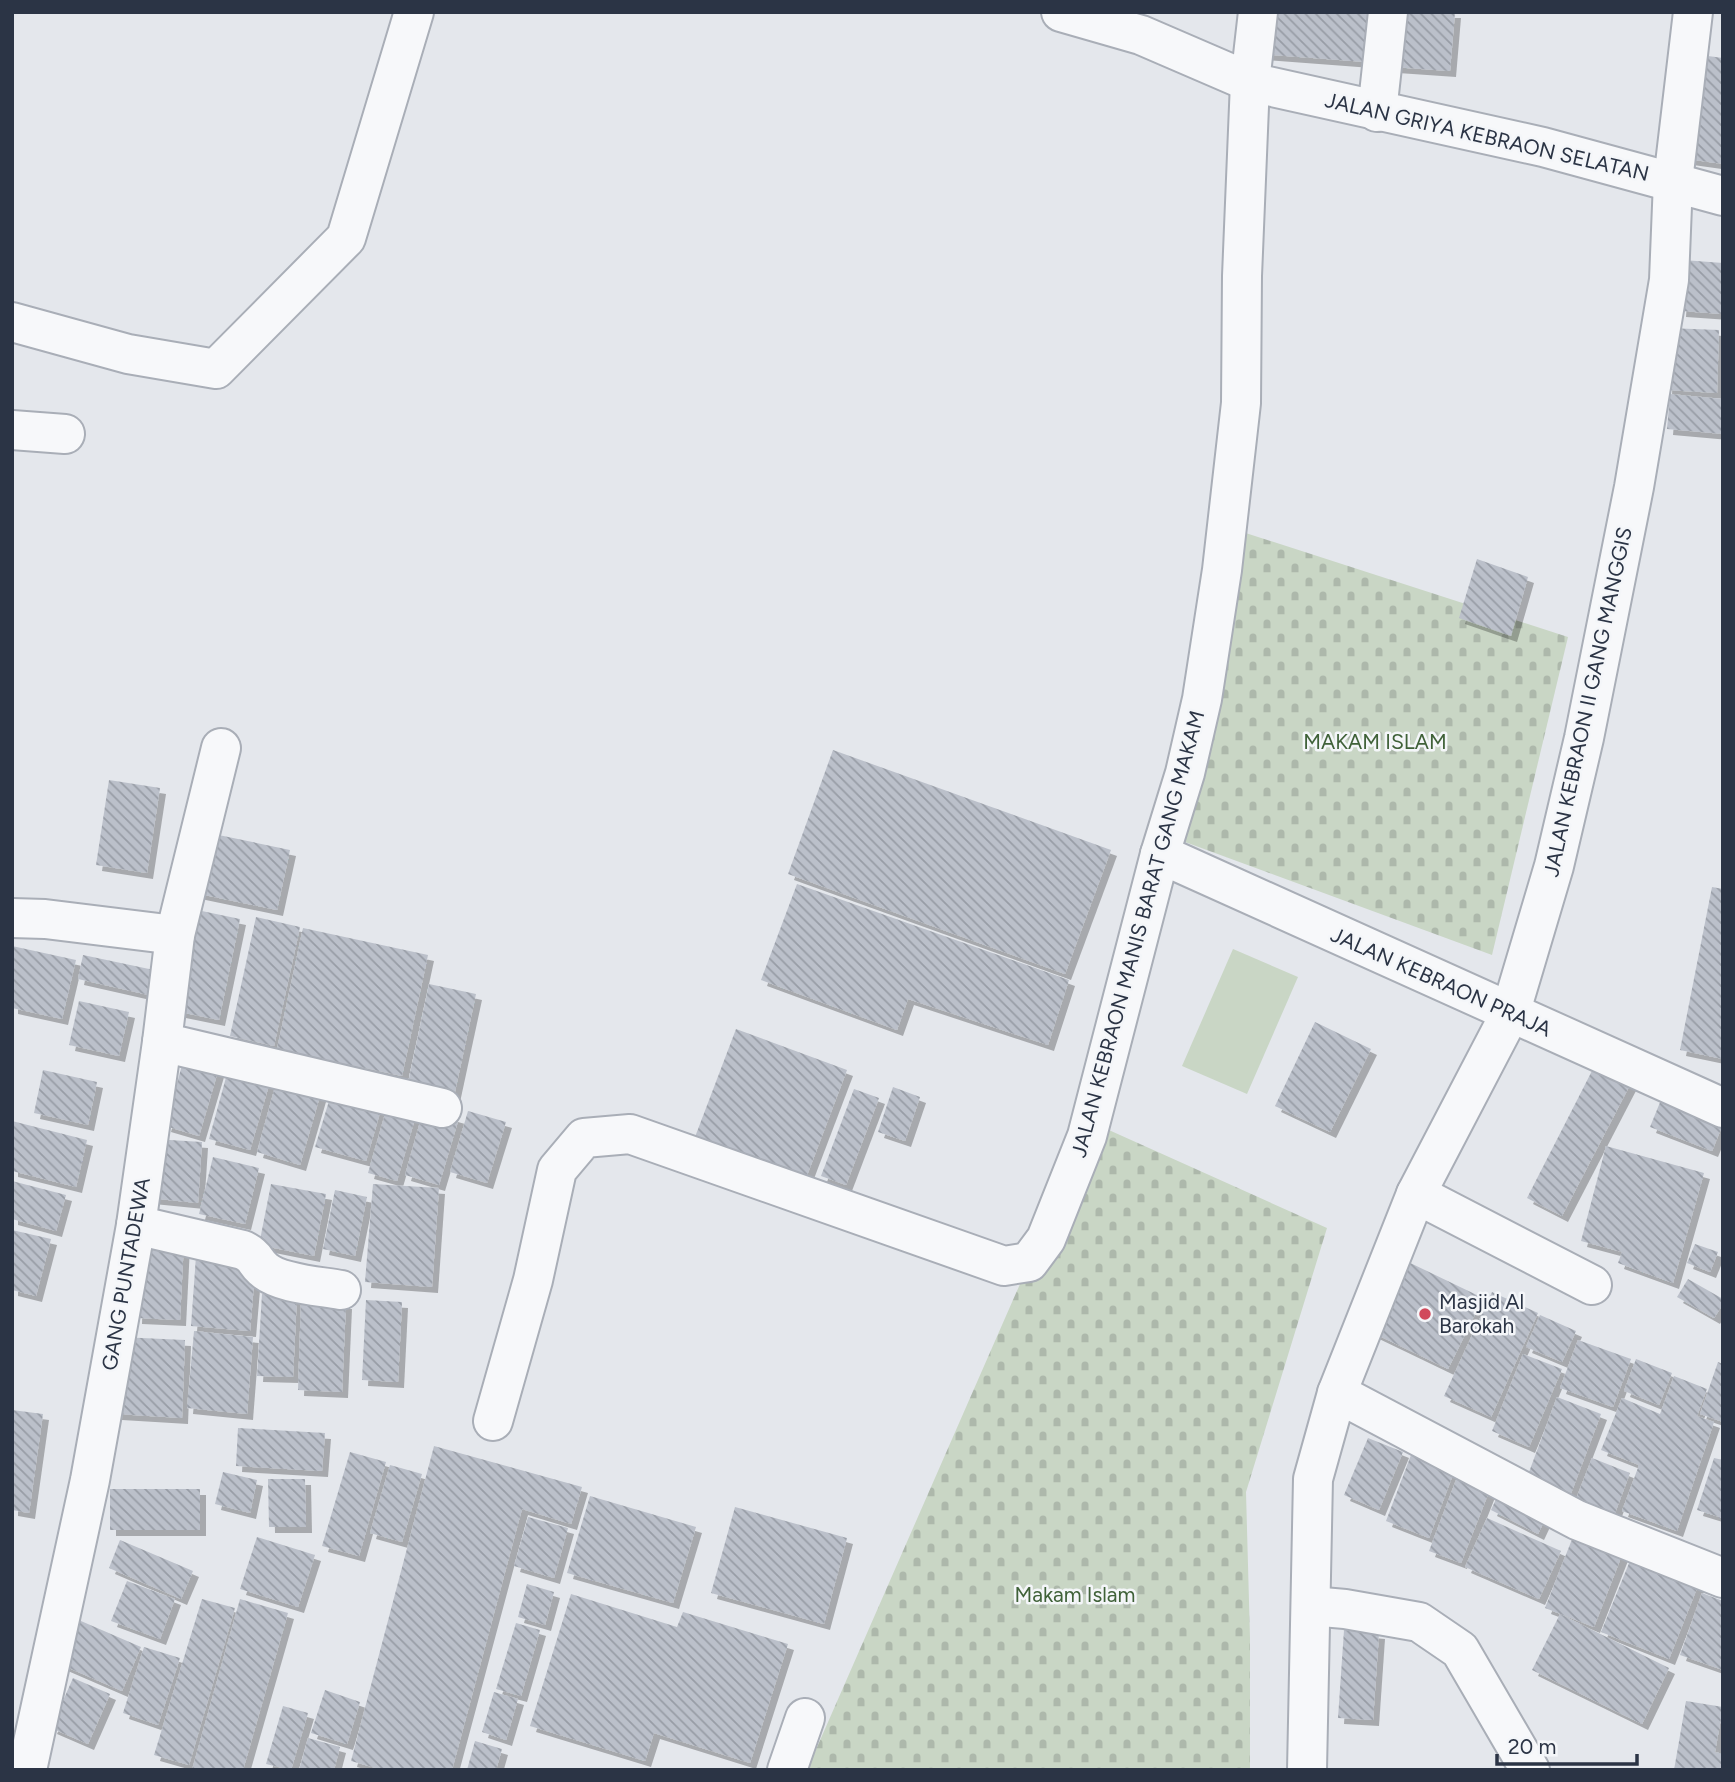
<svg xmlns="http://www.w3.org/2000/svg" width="1735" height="1782" font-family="Figtree,sans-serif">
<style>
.grass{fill:#c9d6c5}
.cemetery{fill:url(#cemetery-stones)}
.building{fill:url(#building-back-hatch);filter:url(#shadow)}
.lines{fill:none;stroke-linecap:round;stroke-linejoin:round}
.minor-casing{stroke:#a9aeb7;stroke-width:42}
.minor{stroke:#f7f8fa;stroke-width:38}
.poi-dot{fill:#d1495b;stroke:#f4f6f9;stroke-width:2.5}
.labels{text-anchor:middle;stroke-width:5;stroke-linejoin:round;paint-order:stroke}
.street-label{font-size:21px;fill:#2b3445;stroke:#f4f6f9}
.park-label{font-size:21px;fill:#3f6138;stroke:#f4f6f9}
.poi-label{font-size:21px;fill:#2b3445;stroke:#f4f6f9;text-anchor:start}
</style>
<defs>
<pattern id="cemetery-stones" width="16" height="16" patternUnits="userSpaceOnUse" patternTransform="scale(1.75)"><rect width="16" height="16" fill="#c9d6c5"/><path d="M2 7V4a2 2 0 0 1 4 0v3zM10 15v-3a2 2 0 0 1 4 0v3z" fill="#adb8ab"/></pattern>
<pattern id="building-back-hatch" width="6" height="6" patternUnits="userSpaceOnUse" patternTransform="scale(1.75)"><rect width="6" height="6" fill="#bbc0ca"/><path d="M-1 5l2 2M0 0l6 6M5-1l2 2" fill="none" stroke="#989da6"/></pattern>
<filter id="shadow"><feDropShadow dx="6" dy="6" stdDeviation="0" flood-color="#0004"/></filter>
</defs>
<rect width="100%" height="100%" fill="#e4e7ec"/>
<!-- grass -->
<path class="grass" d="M 1233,949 L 1298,977 L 1247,1094 L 1182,1066 Z"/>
<!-- cemetery -->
<g class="cemetery">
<path d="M 1227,527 L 1568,637 L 1492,955 L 1166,835 Z"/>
<path d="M 1091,1122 L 1327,1228 L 1246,1492 L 1250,1638 L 1250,1770 L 807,1770 Z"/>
</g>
<!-- building -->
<g class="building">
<path d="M 1264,12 L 1383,12 L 1379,63 L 1260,54 Z"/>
<path d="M 1396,12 L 1455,12 L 1450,71 L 1392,67 Z"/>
<path d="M 1693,54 L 1723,58 L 1723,164 L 1680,158 Z"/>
<path d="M 1683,260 L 1723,263 L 1723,314 L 1680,311 Z"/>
<path d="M 1668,328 L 1719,330 L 1717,393 L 1666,390 Z"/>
<path d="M 1670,394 L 1723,399 L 1723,434 L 1667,429 Z"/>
<path d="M 1477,559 L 1528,577 L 1511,636 L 1459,618 Z"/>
<path d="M 833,750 L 1111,850 L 1065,974 L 788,874 Z"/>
<path d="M 109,780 L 160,788 L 147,873 L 96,865 Z"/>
<path d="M 209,833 L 290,850 L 277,910 L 195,893 Z"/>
<path d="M 797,884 L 1069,980 L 1048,1045 L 908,999 L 897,1030 L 761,980 Z"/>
<path d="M 1712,887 L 1723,889 L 1723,1059 L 1680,1050 Z"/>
<path d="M 197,910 L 240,919 L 219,1020 L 175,1011 Z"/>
<path d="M 256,917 L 300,927 L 274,1046 L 230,1036 Z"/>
<path d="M 303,928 L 428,955 L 402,1076 L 277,1049 Z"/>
<path d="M 12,946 L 76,960 L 62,1019 L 12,1008 Z"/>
<path d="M 83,955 L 168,973 L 162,998 L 78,979 Z"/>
<path d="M 429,984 L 476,994 L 453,1101 L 406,1092 Z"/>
<path d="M 79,1001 L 129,1012 L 119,1056 L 69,1045 Z"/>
<path d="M 1315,1022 L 1371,1049 L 1330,1132 L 1275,1106 Z"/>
<path d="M 736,1029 L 847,1070 L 806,1178 L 695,1137 Z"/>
<path d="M 186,1051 L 221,1061 L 199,1136 L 165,1126 Z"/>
<path d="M 230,1063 L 272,1075 L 250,1150 L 209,1139 Z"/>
<path d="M 1596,1063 L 1632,1081 L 1562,1216 L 1527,1198 Z"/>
<path d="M 43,1070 L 97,1082 L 88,1125 L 34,1113 Z"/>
<path d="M 278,1076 L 322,1089 L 300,1165 L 257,1152 Z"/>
<path d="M 893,1087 L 920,1097 L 905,1141 L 878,1132 Z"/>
<path d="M 854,1089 L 879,1098 L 846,1185 L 821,1176 Z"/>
<path d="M 1665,1090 L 1723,1124 L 1712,1151 L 1650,1127 Z"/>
<path d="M 332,1091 L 382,1106 L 366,1161 L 315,1147 Z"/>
<path d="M 389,1100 L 418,1108 L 397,1181 L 368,1173 Z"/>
<path d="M 424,1108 L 459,1118 L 439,1185 L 405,1175 Z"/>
<path d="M 468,1111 L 506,1122 L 487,1183 L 450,1172 Z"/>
<path d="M 12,1121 L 87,1140 L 76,1187 L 12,1171 Z"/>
<path d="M 154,1139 L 202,1142 L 198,1203 L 148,1198 Z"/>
<path d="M 1606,1146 L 1704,1173 L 1673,1283 L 1618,1263 L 1622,1252 L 1581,1241 Z"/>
<path d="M 213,1157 L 259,1168 L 245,1224 L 199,1214 Z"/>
<path d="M 12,1181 L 66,1195 L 56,1231 L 12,1219 Z"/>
<path d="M 271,1184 L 326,1194 L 314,1256 L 259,1245 Z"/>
<path d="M 373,1184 L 439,1188 L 432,1287 L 365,1282 Z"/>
<path d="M 335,1190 L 367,1197 L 355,1256 L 323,1249 Z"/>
<path d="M 12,1230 L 51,1239 L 36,1296 L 12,1290 Z"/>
<path d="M 139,1239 L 184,1241 L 180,1320 L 136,1318 Z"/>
<path d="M 1695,1244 L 1718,1252 L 1710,1272 L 1687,1263 Z"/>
<path d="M 196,1256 L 256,1261 L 250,1331 L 191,1326 Z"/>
<path d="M 1402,1259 L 1483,1298 L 1448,1369 L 1367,1330 Z"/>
<path d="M 1688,1279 L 1723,1299 L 1723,1304 L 1714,1318 L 1677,1297 Z"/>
<path d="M 1492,1292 L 1538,1313 L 1491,1417 L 1444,1396 Z"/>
<path d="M 262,1294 L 297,1296 L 293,1377 L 257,1376 Z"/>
<path d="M 366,1300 L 402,1302 L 398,1382 L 362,1380 Z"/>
<path d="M 301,1301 L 346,1303 L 342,1392 L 298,1390 Z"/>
<path d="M 1540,1315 L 1576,1331 L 1562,1362 L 1526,1347 Z"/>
<path d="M 194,1331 L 253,1337 L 247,1414 L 187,1408 Z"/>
<path d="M 120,1337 L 185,1340 L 182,1418 L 116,1414 Z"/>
<path d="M 1578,1340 L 1631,1359 L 1613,1407 L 1560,1388 Z"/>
<path d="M 1523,1354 L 1562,1369 L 1529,1447 L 1492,1431 Z"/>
<path d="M 1636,1359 L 1672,1373 L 1659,1405 L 1624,1391 Z"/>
<path d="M 1718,1362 L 1723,1364 L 1723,1422 L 1700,1414 Z"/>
<path d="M 1674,1376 L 1707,1389 L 1697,1416 L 1714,1422 L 1677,1531 L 1622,1511 L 1639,1465 L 1601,1450 L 1622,1398 L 1660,1414 Z"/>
<path d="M 1557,1397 L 1601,1414 L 1570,1496 L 1526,1480 Z"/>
<path d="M 12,1410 L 43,1414 L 29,1513 L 12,1510 Z"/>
<path d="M 238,1428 L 325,1433 L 322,1471 L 236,1466 Z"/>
<path d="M 1368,1438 L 1403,1452 L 1379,1510 L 1344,1495 Z"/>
<path d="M 434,1446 L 582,1487 L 571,1524 L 522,1509 L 452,1770 L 383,1770 L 351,1761 Z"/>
<path d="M 350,1452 L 386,1462 L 359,1556 L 322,1546 Z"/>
<path d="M 1411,1455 L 1454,1472 L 1429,1538 L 1386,1521 Z"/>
<path d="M 1592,1458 L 1630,1473 L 1615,1513 L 1576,1499 Z"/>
<path d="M 1714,1458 L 1723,1460 L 1723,1518 L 1697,1510 Z"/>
<path d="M 390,1465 L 422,1474 L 402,1542 L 370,1533 Z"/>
<path d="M 1461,1467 L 1494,1479 L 1461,1563 L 1429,1551 Z"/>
<path d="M 223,1472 L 257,1480 L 250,1513 L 215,1504 Z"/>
<path d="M 268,1479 L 305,1479 L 306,1527 L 269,1527 Z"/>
<rect x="110" y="1489" width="90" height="41"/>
<path d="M 1498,1495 L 1546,1517 L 1538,1534 L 1491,1510 Z"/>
<path d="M 590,1496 L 696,1527 L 673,1603 L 567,1573 Z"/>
<path d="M 735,1507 L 847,1538 L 824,1624 L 711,1593 Z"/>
<path d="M 528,1517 L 568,1528 L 554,1578 L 514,1566 Z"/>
<path d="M 1487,1518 L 1561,1551 L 1539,1599 L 1465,1567 Z"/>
<path d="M 1578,1524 L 1627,1542 L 1594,1627 L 1545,1608 Z"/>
<path d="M 257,1537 L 315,1555 L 298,1607 L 240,1589 Z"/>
<path d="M 120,1540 L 193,1571 L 181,1599 L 109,1568 Z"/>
<path d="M 1636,1546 L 1703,1573 L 1669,1659 L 1601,1632 Z"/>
<path d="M 127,1581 L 175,1599 L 160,1639 L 111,1621 Z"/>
<path d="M 527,1584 L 554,1592 L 545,1625 L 518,1617 Z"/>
<path d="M 1702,1593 L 1723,1601 L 1723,1670 L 1680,1655 Z"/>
<path d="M 571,1594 L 677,1627 L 683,1612 L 788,1644 L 750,1763 L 654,1733 L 645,1761 L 530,1726 Z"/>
<path d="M 202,1599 L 235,1608 L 189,1765 L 154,1755 Z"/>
<path d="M 240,1599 L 288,1613 L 243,1770 L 192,1770 Z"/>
<path d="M 1560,1614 L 1669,1668 L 1642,1724 L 1532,1670 Z"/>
<path d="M 74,1618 L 141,1647 L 122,1691 L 55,1662 Z"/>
<path d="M 516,1623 L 540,1630 L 521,1696 L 496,1689 Z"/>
<path d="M 1344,1630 L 1379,1633 L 1373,1720 L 1338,1718 Z"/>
<path d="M 144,1647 L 180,1658 L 158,1725 L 123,1713 Z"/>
<path d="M 73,1678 L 110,1694 L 88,1744 L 51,1728 Z"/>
<path d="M 325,1690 L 360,1702 L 347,1744 L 311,1733 Z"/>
<path d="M 494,1692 L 518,1699 L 506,1740 L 482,1732 Z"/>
<path d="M 1686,1701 L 1723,1707 L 1715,1752 L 1723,1754 L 1723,1770 L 1674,1770 Z"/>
<path d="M 283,1706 L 308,1713 L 291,1770 L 266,1764 Z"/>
<path d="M 308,1738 L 340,1747 L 334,1770 L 299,1770 Z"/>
<path d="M 475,1741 L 502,1749 L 496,1770 L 467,1770 Z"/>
</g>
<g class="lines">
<defs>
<g id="minor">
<path d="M 1061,12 L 1141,35 L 1250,82 L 1543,147 L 1723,196"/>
<path d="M 1377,112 L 1388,12"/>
<path d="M 12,322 L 128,354 L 216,369 L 346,238 L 414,12"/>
<path d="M 12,430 L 65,434"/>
<path d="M 1160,854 L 1723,1108"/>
<path d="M 12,918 L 45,919 L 175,935"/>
<path d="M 162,1042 L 442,1108"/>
<path d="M 1416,1194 L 1592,1285"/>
<path d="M 136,1225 L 243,1250 C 257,1257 254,1261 263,1269 C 279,1284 320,1286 341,1290"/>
<path d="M 1337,1393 L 1577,1520 L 1723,1578"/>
<path d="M 493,1421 L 533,1280 L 557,1170 L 584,1138 L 630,1134 L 1004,1266 L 1029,1262 L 1046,1239 L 1087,1136 L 1160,854 L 1185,773 L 1202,699 L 1222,570 L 1241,403 L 1242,276 L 1250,82 L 1258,12"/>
<path d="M 1311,1606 L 1345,1609 L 1419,1622 L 1460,1650 L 1530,1770"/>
<path d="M 27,1770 L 90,1480 L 136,1225 L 162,1042 L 175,935 L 221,748"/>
<path d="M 787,1770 L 805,1718"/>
<path d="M 1307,1770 L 1313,1479 L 1337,1393 L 1416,1194 L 1510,1014 L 1554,866 L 1584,738 L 1634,487 L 1669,280 L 1673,181 L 1693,12"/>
</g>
</defs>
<!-- minor casing -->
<use href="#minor" class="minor-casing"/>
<!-- minor -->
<use href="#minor" class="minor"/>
</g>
<!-- markers -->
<circle class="poi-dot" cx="1425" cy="1314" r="7"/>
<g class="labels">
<!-- street labels -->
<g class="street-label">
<text transform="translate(1487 137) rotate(13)" y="7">JALAN GRIYA KEBRAON SELATAN</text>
<text transform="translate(1588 702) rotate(-78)" y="7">JALAN KEBRAON II GANG MANGGIS</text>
<text transform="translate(1138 934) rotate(-75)" y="7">JALAN KEBRAON MANIS BARAT GANG MAKAM</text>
<text transform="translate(1441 982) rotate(24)" y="7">JALAN KEBRAON PRAJA</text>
<text transform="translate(126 1274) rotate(-80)" y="7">GANG PUNTADEWA</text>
</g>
<!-- park labels -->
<g class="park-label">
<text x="1375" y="749">MAKAM ISLAM</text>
<text x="1075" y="1602">Makam Islam</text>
</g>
<!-- poi labels -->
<g class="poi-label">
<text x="1439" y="1309">Masjid Al<tspan x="1439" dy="24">Barokah</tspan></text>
</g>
</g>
<!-- border -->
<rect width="1735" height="1782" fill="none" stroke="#2b3445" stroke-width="28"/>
<!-- scale -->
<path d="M1497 1754v10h140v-10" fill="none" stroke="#2b3445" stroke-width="3.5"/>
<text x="1508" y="1754" font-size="21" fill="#2b3445" stroke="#f4f6f9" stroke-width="5" paint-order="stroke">20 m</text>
</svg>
